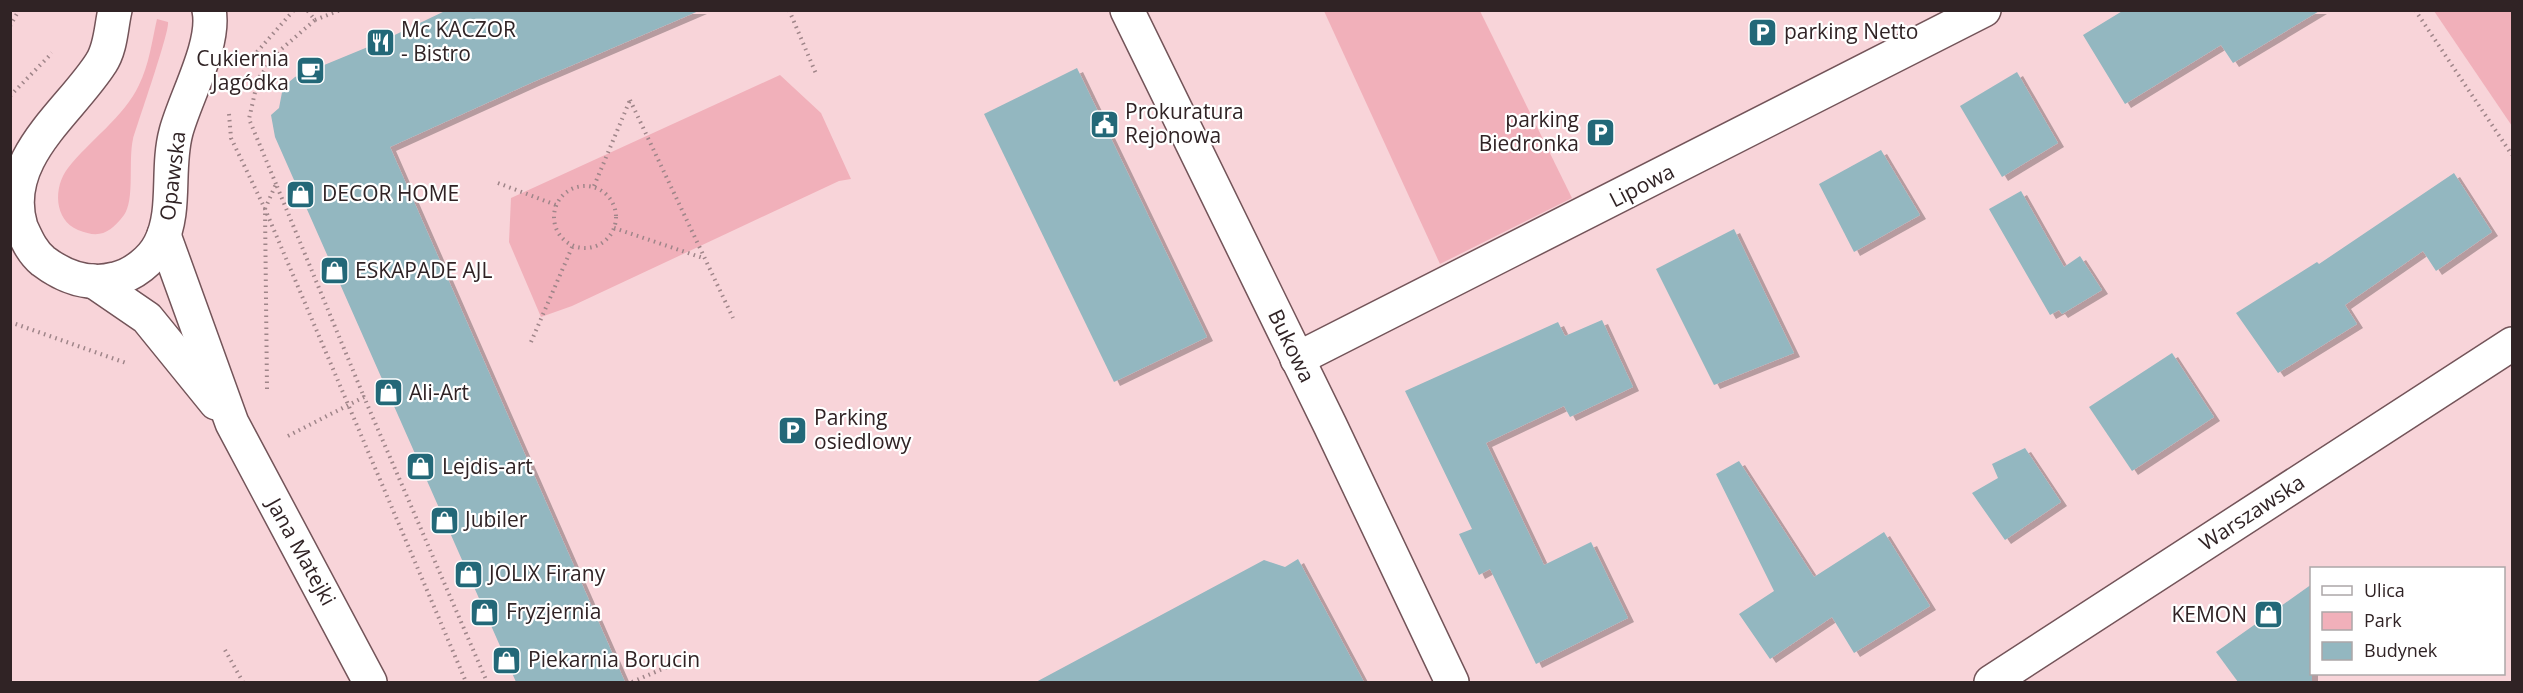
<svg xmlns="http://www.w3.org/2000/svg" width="2523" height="693" font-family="'Open Sans',sans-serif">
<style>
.green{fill:#f1b0ba}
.building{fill:#93b7c0;filter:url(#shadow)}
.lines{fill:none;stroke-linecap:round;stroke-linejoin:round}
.minor-casing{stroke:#735459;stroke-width:36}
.path{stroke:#9f8589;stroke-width:4;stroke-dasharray:1.5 4.5;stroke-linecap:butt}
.minor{stroke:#fff;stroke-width:33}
.labels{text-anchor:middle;stroke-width:4.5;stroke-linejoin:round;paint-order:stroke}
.poi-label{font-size:21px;fill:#302325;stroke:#fff;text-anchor:start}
.street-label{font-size:21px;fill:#302325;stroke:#fff}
</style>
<defs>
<filter id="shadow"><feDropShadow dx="6" dy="4" stdDeviation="0" flood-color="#0004"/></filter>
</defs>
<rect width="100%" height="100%" fill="#f8d4d9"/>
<!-- green -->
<g class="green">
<path d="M 1324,11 L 1480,11 L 1572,198 L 1440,264 Z"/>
<path d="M 2434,11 L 2512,11 L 2512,126 Z"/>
<path d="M 157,19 L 168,22 C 170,31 138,122 133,139 C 128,161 135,200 124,215 C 110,233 100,239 78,230 C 54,220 53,187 68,168 C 89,141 124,117 139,85 C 149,65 152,41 157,19 Z"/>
<path d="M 780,75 L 821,113 L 851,179 L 839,181 L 572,306 L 541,317 L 509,242 L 511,198 Z"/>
</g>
<!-- building -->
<g class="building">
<path d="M 447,10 L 701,10 L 533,82 L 390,147 L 625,682 L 516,682 L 275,137 L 271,115 L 279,108 L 283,87 L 295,77 L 380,42 Z"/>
<path d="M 2124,10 L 2321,10 L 2233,63 L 2221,45 L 2125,104 L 2083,35 Z"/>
<path d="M 1077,68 L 1207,337 L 1114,382 L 984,114 Z"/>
<path d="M 2017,72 L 2058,143 L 2002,177 L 1960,106 Z"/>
<path d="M 1881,150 L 1920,215 L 1854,252 L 1819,184 Z"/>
<path d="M 2454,173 L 2492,232 L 2436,271 L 2423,251 L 2345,305 L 2357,324 L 2278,373 L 2236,313 L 2317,262 L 2319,264 Z"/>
<path d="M 2021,191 L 2064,267 L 2080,256 L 2102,290 L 2062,314 L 2059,310 L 2050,315 L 1989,209 Z"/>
<path d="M 1734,229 L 1794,353 L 1714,385 L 1656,269 Z"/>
<path d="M 1602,320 L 1633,387 L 1570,417 L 1564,406 L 1486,443 L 1544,565 L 1591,542 L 1628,618 L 1536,664 L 1490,569 L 1479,575 L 1459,534 L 1472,529 L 1405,391 L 1558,322 L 1565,336 Z"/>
<path d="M 2172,353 L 2214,417 L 2132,471 L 2089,407 Z"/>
<path d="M 2025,448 L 2061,502 L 2005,540 L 1972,493 L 1998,478 L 1992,464 Z"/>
<path d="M 1739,461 L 1814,577 L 1884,532 L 1930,606 L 1854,653 L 1832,617 L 1770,659 L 1739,614 L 1774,591 L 1716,474 Z"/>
<path d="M 1298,559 L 1364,682 L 1036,682 L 1264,560 L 1285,567 Z"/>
<path d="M 2312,584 L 2312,682 L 2238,682 L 2216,652 Z"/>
</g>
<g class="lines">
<defs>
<g id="minor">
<path d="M 115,10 C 111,27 111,48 101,63 C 70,112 0,159 21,227 C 27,240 32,252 43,261 C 64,277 89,286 115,279 C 133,275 152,260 160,244 C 177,211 166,169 176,132 C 185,98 216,44 209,10"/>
<path d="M 1127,10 L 1330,425 L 1452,682"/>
<path d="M 164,235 L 232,423 L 370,682"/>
<path d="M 93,281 L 147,318 L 216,403"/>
<path d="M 1297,359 L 1984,10"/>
<path d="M 1991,682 L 2512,344"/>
</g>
</defs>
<!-- minor casing -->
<use href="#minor" class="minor-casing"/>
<!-- path -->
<g class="path">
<path d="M 789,10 L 817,76"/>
<path d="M 2415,10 L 2512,155"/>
<path d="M 315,20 L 340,10"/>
<path d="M 10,26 L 19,10"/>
<path d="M 249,61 L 294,10"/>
<path d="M 10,96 L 52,53"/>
<path d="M 630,100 L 733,318"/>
<path d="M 229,114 L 231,138 L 265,209 L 466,682"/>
<path d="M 498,183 L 556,205"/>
<path d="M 276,184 L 249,119 L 258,79 L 278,52 L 315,20 L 307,10"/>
<circle cx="585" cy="217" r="31"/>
<path d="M 594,186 L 630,100"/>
<path d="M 614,228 L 703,258"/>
<path d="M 10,322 L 126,363"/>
<path d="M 531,342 L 573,245"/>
<path d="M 267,389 L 265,209 L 276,184 L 364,397"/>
<path d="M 288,436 L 364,397 L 487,682"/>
<path d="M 225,650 L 243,682"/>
<path d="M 632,682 L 674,664"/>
</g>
<!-- minor -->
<use href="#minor" class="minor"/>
</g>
<!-- icons -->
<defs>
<symbol id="parking-square" viewBox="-11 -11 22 22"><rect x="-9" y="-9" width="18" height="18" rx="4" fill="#236878" stroke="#fff"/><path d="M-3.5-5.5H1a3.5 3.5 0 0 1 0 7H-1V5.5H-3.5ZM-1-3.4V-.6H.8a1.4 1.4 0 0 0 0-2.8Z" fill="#fff"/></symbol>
<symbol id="restaurant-square" viewBox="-11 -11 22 22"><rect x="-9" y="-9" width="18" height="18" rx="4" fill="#236878" stroke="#fff"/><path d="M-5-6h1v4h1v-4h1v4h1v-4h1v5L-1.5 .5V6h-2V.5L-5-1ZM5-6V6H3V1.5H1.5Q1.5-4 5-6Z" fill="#fff"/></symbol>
<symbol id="cafe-square" viewBox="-11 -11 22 22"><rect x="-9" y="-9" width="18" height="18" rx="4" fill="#236878" stroke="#fff"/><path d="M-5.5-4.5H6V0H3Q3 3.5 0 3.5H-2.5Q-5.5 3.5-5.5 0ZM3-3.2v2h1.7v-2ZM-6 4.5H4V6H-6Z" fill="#fff"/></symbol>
<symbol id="civic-square" viewBox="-11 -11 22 22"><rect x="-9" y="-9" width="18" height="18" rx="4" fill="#236878" stroke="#fff"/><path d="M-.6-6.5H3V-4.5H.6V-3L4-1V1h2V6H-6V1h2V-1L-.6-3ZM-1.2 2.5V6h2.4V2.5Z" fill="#fff"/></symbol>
<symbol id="shop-square" viewBox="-11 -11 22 22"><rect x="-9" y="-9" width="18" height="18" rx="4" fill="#236878" stroke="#fff"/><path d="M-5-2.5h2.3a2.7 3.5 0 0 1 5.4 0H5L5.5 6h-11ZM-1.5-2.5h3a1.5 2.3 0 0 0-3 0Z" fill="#fff"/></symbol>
</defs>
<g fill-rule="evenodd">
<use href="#parking-square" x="1746" y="16" width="33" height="33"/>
<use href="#restaurant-square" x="364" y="26" width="33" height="33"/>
<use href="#cafe-square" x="294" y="54" width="33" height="33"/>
<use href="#civic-square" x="1088" y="108" width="33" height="33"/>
<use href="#parking-square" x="1584" y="116" width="33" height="33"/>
<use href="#shop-square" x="284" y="178" width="33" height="33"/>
<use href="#shop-square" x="318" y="254" width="33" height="33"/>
<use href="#shop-square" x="372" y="376" width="33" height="33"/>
<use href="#parking-square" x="776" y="414" width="33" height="33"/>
<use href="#shop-square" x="404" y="450" width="33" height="33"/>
<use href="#shop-square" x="428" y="504" width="33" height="33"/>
<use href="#shop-square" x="452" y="558" width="33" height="33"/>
<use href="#shop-square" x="468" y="596" width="33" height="33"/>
<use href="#shop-square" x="2252" y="598" width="33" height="33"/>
<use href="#shop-square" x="490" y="644" width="33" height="33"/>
</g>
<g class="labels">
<!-- poi labels -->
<g class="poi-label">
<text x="401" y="37">Mc KACZOR<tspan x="401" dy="24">- Bistro</tspan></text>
<text x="1784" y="39">parking Netto</text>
<text x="289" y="66" text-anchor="end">Cukiernia<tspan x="289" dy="24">Jagódka</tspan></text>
<text x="1125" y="119">Prokuratura<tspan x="1125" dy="24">Rejonowa</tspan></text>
<text x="1579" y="127" text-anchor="end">parking<tspan x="1579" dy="24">Biedronka</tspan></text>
<text x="322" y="201">DECOR HOME</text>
<text x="355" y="278">ESKAPADE AJL</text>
<text x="409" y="400">Ali-Art</text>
<text x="814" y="425">Parking<tspan x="814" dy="24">osiedlowy</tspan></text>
<text x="442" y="474">Lejdis-art</text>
<text x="465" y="527">Jubiler</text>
<text x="489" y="581">JOLIX Firany</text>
<text x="506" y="619">Fryzjernia</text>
<text x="2247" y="622" text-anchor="end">KEMON</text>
<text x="528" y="667">Piekarnia Borucin</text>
</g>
<!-- street labels -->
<g class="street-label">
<text transform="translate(173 176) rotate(-83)" y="7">Opawska</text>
<text transform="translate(1642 186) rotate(-27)" y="7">Lipowa</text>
<text transform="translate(1291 346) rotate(64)" y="7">Bukowa</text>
<text transform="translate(2252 513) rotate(-33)" y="7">Warszawska</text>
<text transform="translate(301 552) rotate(61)" y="7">Jana Matejki</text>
</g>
</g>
<!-- border -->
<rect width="2523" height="693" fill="none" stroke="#302325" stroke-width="24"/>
<!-- legend -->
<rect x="2310" y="567" width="195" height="108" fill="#ffffff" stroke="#aca7a8" stroke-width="1.5"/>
<rect x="2322" y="586" width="30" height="9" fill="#ffffff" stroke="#aca7a8" stroke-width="1.5"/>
<text x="2364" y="597" font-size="18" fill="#302325">Ulica</text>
<rect x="2322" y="612" width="30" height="18" fill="#f1b0ba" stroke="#aca7a8" stroke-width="1.5"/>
<text x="2364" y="627" font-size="18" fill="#302325">Park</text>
<rect x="2322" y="642" width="30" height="18" fill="#93b7c0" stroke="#aca7a8" stroke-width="1.5"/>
<text x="2364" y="657" font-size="18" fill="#302325">Budynek</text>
</svg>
